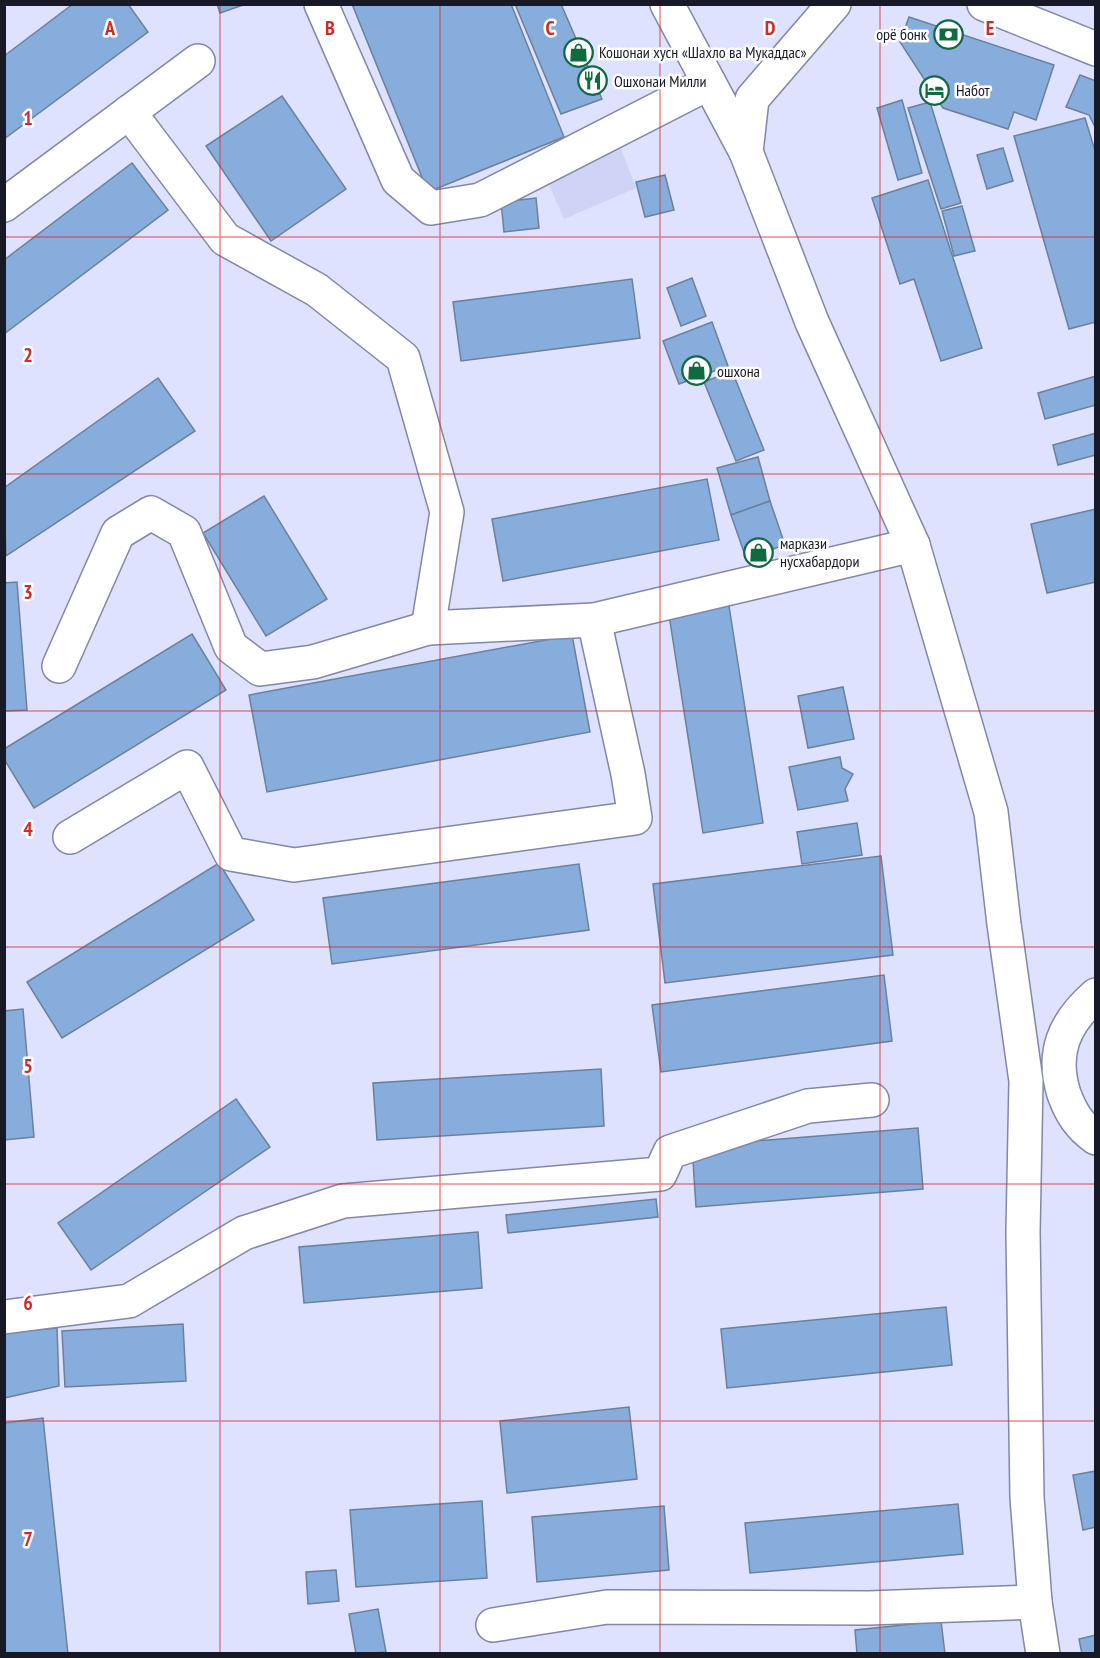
<svg xmlns="http://www.w3.org/2000/svg" width="1100" height="1658" font-family="'PT Sans Narrow',sans-serif">
<style>
.built{fill:#cfd3f5}
.building{fill:#87addd;stroke:#6b809c;stroke-width:1.5}
.lines{fill:none;stroke-linecap:round;stroke-linejoin:round}
.minor-casing{stroke:#8387a7;stroke-width:36}
.major-casing{stroke:#8387a7;stroke-width:36}
.minor{stroke:#fff;stroke-width:33}
.major{stroke:#fff;stroke-width:33}
.grid{fill:none;stroke:#d62828;stroke-width:1.5;stroke-opacity:0.55}
.labels{text-anchor:middle;stroke-width:5;stroke-linejoin:round;paint-order:stroke}
.poi-label{font-size:16px;fill:#181926;stroke:#fff;text-anchor:start}
.grid-label{font-size:20px;text-anchor:middle;font-weight:bold;fill:#d62828;stroke:#fff;stroke-width:5;stroke-linejoin:round;paint-order:stroke}
</style>
<rect width="100%" height="100%" fill="#dee2ff"/>
<!-- built -->
<path class="built" d="M 618,141 L 636,188 L 564,219 L 545,175 Z"/>
<!-- building -->
<g class="building">
<path d="M 73,4 L 128,4 L 148,32 L 4,139 L 4,56 Z"/>
<path d="M 217,4 L 246,4 L 220,13 Z"/>
<path d="M 352,4 L 511,4 L 564,137 L 428,192 Z"/>
<path d="M 515,4 L 561,4 L 602,99 L 561,114 Z"/>
<path d="M 909,17 L 1054,65 L 1036,120 L 1014,112 L 1008,129 L 943,108 L 900,42 Z"/>
<path d="M 1080,75 L 1096,81 L 1096,129 L 1089,115 L 1066,107 Z"/>
<path d="M 282,96 L 346,189 L 271,241 L 206,146 Z"/>
<path d="M 902,100 L 922,173 L 898,180 L 877,108 Z"/>
<path d="M 930,102 L 961,203 L 941,209 L 908,108 Z"/>
<path d="M 1085,118 L 1096,154 L 1096,322 L 1069,329 L 1014,136 Z"/>
<path d="M 1003,148 L 1013,181 L 987,189 L 977,155 Z"/>
<path d="M 132,163 L 168,210 L 4,334 L 4,260 Z"/>
<path d="M 665,175 L 674,210 L 645,217 L 636,182 Z"/>
<path d="M 928,180 L 982,348 L 941,361 L 914,279 L 900,284 L 872,198 Z"/>
<path d="M 536,198 L 539,228 L 504,232 L 501,202 Z"/>
<path d="M 962,206 L 975,251 L 954,256 L 942,211 Z"/>
<path d="M 692,278 L 706,316 L 681,326 L 667,288 Z"/>
<path d="M 632,279 L 640,338 L 461,361 L 453,302 Z"/>
<path d="M 712,322 L 728,366 L 679,384 L 663,341 Z"/>
<path d="M 732,371 L 764,450 L 736,461 L 704,382 Z"/>
<path d="M 1096,376 L 1096,405 L 1045,419 L 1038,393 Z"/>
<path d="M 158,378 L 195,431 L 6,556 L 4,488 Z"/>
<path d="M 1096,433 L 1096,455 L 1058,465 L 1053,445 Z"/>
<path d="M 758,457 L 770,501 L 731,515 L 717,468 Z"/>
<path d="M 707,479 L 719,540 L 503,581 L 492,519 Z"/>
<path d="M 264,496 L 327,599 L 266,636 L 203,533 Z"/>
<path d="M 770,501 L 785,545 L 746,558 L 731,515 Z"/>
<path d="M 1096,509 L 1096,582 L 1047,593 L 1031,524 Z"/>
<path d="M 17,582 L 27,710 L 4,711 L 4,583 Z"/>
<path d="M 729,606 L 763,823 L 703,833 L 669,615 Z"/>
<path d="M 192,634 L 226,690 L 34,808 L 4,759 L 4,749 Z"/>
<path d="M 572,635 L 590,732 L 267,792 L 249,695 Z"/>
<path d="M 843,687 L 854,739 L 808,748 L 798,696 Z"/>
<path d="M 840,757 L 842,768 L 853,774 L 845,789 L 848,801 L 798,810 L 789,767 Z"/>
<path d="M 857,823 L 862,855 L 802,864 L 797,832 Z"/>
<path d="M 881,856 L 893,955 L 665,983 L 653,884 Z"/>
<path d="M 219,863 L 254,920 L 62,1038 L 27,982 Z"/>
<path d="M 579,864 L 589,930 L 332,964 L 323,898 Z"/>
<path d="M 884,975 L 892,1041 L 661,1072 L 652,1005 Z"/>
<path d="M 23,1009 L 34,1137 L 4,1140 L 4,1011 Z"/>
<path d="M 601,1069 L 604,1126 L 377,1140 L 373,1083 Z"/>
<path d="M 236,1099 L 270,1147 L 91,1270 L 58,1223 Z"/>
<path d="M 918,1128 L 923,1189 L 696,1207 L 692,1146 Z"/>
<path d="M 656,1199 L 658,1217 L 508,1233 L 506,1215 Z"/>
<path d="M 478,1232 L 482,1288 L 304,1303 L 299,1247 Z"/>
<path d="M 946,1307 L 952,1365 L 727,1388 L 721,1329 Z"/>
<path d="M 183,1324 L 186,1381 L 65,1387 L 62,1331 Z"/>
<path d="M 57,1328 L 59,1386 L 4,1398 L 4,1333 Z"/>
<path d="M 629,1407 L 637,1479 L 507,1493 L 500,1421 Z"/>
<path d="M 43,1418 L 68,1654 L 4,1654 L 4,1423 Z"/>
<path d="M 1096,1471 L 1096,1527 L 1083,1530 L 1073,1475 Z"/>
<path d="M 482,1501 L 487,1578 L 356,1587 L 350,1510 Z"/>
<path d="M 958,1504 L 963,1554 L 750,1573 L 745,1523 Z"/>
<path d="M 664,1506 L 669,1570 L 537,1582 L 532,1517 Z"/>
<path d="M 336,1570 L 339,1601 L 308,1604 L 306,1572 Z"/>
<path d="M 378,1609 L 386,1652 L 356,1654 L 349,1614 Z"/>
<path d="M 941,1621 L 945,1654 L 857,1654 L 855,1630 Z"/>
<path d="M 1096,1635 L 1096,1654 L 1082,1654 L 1079,1639 Z"/>
</g>
<g class="lines">
<defs>
<g id="minor">
<path d="M 321,4 L 398,180 L 431,208 L 480,200 L 709,83"/>
<path d="M 129,112 L 225,239 L 317,290 L 403,358 L 447,512 L 428,628 L 594,620 L 913,545"/>
<path d="M 4,205 L 198,61"/>
<path d="M 59,666 L 118,533 L 151,513 L 184,532 L 231,647 L 260,669 L 313,662 L 428,628"/>
<path d="M 70,837 L 187,767 L 231,854 L 294,865 L 635,818 L 628,774 L 594,620"/>
<path d="M 1096,995 C 1064,1023 1051,1053 1064,1094 C 1071,1113 1079,1126 1096,1138"/>
<path d="M 4,1317 L 129,1301 L 244,1233 L 343,1201 L 660,1174 L 670,1152 L 808,1106 L 872,1100"/>
<path d="M 493,1625 L 607,1607 L 869,1608 L 1035,1602"/>
</g>
<g id="major">
<path d="M 667,4 L 746,152 L 812,322 L 913,545 L 991,812 L 1004,924 L 1026,1081 L 1023,1232 L 1027,1497 L 1035,1602 L 1043,1654"/>
<path d="M 984,4 L 1096,49"/>
<path d="M 746,152 L 752,99 L 834,4"/>
</g>
</defs>
<!-- minor casing -->
<use href="#minor" class="minor-casing"/>
<!-- major casing -->
<use href="#major" class="major-casing"/>
<!-- minor -->
<use href="#minor" class="minor"/>
<!-- major -->
<use href="#major" class="major"/>
</g>
<!-- grid -->
<path class="grid" d="M 220,4 L 220,1654M 440,4 L 440,1654M 660,4 L 660,1654M 880,4 L 880,1654M 4,237 L 1096,237M 4,474 L 1096,474M 4,711 L 1096,711M 4,947 L 1096,947M 4,1184 L 1096,1184M 4,1421 L 1096,1421"/>
<!-- icons -->
<defs>
<symbol id="bank-ring" viewBox="-11 -11 22 22"><circle r="9.5" fill="#fff" stroke="#0e6b3f" stroke-width="1.5"/><path d="M-6-4H6V4H-6ZM0-2.3a2.3 2.3 0 1 0 0 4.6a2.3 2.3 0 1 0 0-4.6Z" fill="#0e6b3f"/></symbol>
<symbol id="shop-ring" viewBox="-11 -11 22 22"><circle r="9.5" fill="#fff" stroke="#0e6b3f" stroke-width="1.5"/><path d="M-5-2.5h2.3a2.7 3.5 0 0 1 5.4 0H5L5.5 6h-11ZM-1.5-2.5h3a1.5 2.3 0 0 0-3 0Z" fill="#0e6b3f"/></symbol>
<symbol id="restaurant-ring" viewBox="-11 -11 22 22"><circle r="9.5" fill="#fff" stroke="#0e6b3f" stroke-width="1.5"/><path d="M-5-6h1v4h1v-4h1v4h1v-4h1v5L-1.5 .5V6h-2V.5L-5-1ZM5-6V6H3V1.5H1.5Q1.5-4 5-6Z" fill="#0e6b3f"/></symbol>
<symbol id="hotel-ring" viewBox="-11 -11 22 22"><circle r="9.5" fill="#fff" stroke="#0e6b3f" stroke-width="1.5"/><path d="M-6-4.5h1.5V1H6V5H4.5V3h-9V5H-6ZM-4 0a1.8 1.8 0 1 1 3.6 0ZM.5 0V-2.5h3Q6-2.5 6 0Z" fill="#0e6b3f"/></symbol>
</defs>
<g fill-rule="evenodd">
<use href="#bank-ring" x="932" y="18" width="33" height="33"/>
<use href="#shop-ring" x="562" y="36" width="33" height="33"/>
<use href="#restaurant-ring" x="576" y="64" width="33" height="33"/>
<use href="#hotel-ring" x="918" y="74" width="33" height="33"/>
<use href="#shop-ring" x="680" y="354" width="33" height="33"/>
<use href="#shop-ring" x="742" y="536" width="33" height="33"/>
</g>
<g class="labels">
<!-- poi labels -->
<g class="poi-label">
<text x="927" y="40" text-anchor="end">орё бонк</text>
<text x="599" y="58">Кошонаи хусн «Шахло ва Мукаддас»</text>
<text x="614" y="87">Ошхонаи Милли</text>
<text x="956" y="96">Набот</text>
<text x="717" y="377">ошхона</text>
<text x="780" y="549">маркази<tspan x="780" dy="18">нусхабардори</tspan></text>
</g>
</g>
<g class="grid-label">
<text x="110" y="35">A</text>
<text x="330" y="35">B</text>
<text x="550" y="35">C</text>
<text x="770" y="35">D</text>
<text x="990" y="35">E</text>
<text x="28" y="125">1</text>
<text x="28" y="362">2</text>
<text x="28" y="599">3</text>
<text x="28" y="836">4</text>
<text x="28" y="1073">5</text>
<text x="28" y="1310">6</text>
<text x="28" y="1546">7</text>
</g>
<!-- border -->
<rect width="1100" height="1658" fill="none" stroke="#181926" stroke-width="12"/>
</svg>
